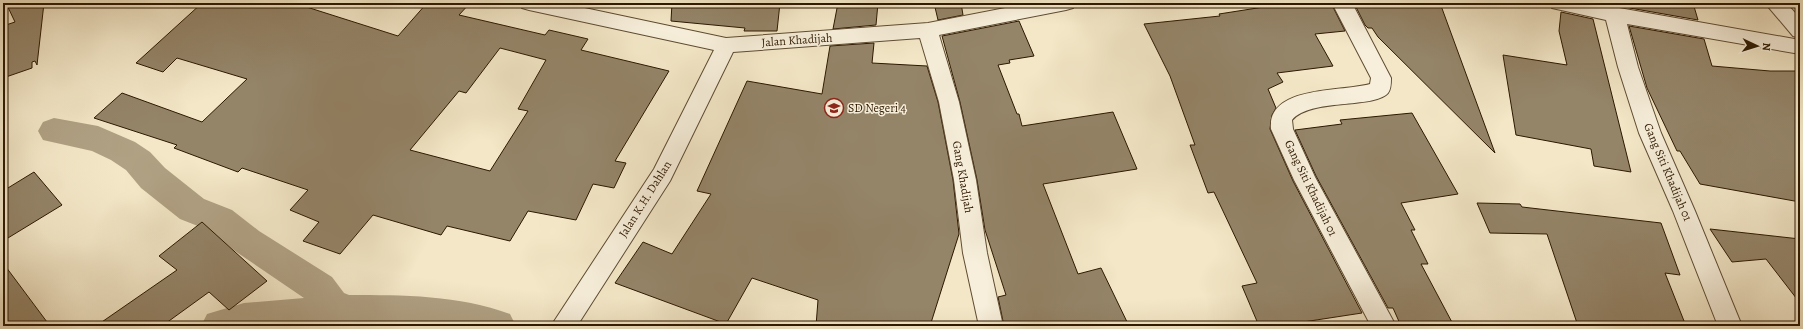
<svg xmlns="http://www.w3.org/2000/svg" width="1803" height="329" font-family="Alegreya,serif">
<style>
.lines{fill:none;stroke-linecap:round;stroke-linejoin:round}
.canal{fill:#b0a184;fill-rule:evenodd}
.building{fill:#948468;stroke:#2d1801;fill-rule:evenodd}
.minor-casing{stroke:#5e4c32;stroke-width:2}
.minor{fill:#f7efdb;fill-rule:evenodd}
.labels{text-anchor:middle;stroke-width:3;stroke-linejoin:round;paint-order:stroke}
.street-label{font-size:12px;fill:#2d1801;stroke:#f7efdb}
.poi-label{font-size:12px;fill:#2d1801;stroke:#f7efdb;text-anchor:start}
</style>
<rect width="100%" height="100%" fill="#f3e7c7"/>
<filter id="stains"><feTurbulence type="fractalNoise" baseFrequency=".005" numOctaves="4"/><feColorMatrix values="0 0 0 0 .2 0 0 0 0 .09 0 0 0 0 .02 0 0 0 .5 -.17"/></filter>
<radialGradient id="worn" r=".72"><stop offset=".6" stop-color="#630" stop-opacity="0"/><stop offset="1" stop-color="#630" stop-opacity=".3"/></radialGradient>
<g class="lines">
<!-- canal -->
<path class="canal" d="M 54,118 L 98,126 L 135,142 L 150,152 L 165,168 L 204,199 L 232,210 L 259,231 L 332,277 L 344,293 L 349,295 C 403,295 459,295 510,314 L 516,326 L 201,326 L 207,314 L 244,303 L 304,298 L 235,251 L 208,230 L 180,219 L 141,188 L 126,170 L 111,160 L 92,151 L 43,140 L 38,131 L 43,122 Z"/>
</g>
<!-- building -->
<g class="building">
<path d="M 6,3 L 44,3 L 37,65 L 35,61 L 32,62 L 32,68 L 3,78 L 3,26 L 15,22 Z"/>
<path d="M 202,3 L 294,3 L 398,36 L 427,3 L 470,3 L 459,15 L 545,35 L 549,30 L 588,39 L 581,50 L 669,71 L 615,161 L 626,163 L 614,188 L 593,184 L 576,220 L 528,211 L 510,241 L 447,226 L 441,235 L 373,215 L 340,254 L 303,241 L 319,222 L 290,210 L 308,190 L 242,168 L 238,172 L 174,148 L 177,145 L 94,118 L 122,93 L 202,122 L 247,79 L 177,58 L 163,72 L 136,63 ZM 500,48 L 546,60 L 518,109 L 528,111 L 490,171 L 410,150 L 459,91 L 466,93 Z"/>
<path d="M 672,3 L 780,3 L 777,31 L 744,31 L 745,28 L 671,21 Z"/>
<path d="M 838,3 L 878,3 L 876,25 L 833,29 Z"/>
<path d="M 934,3 L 961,3 L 963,15 L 938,20 Z"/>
<path d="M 1269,3 L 1331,3 L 1345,31 L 1315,34 L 1333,66 L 1277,73 L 1283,82 L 1268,89 L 1276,108 L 1272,115 L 1270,129 L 1293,181 L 1362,313 L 1277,326 L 1259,326 L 1242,286 L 1257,283 L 1214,192 L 1208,193 L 1190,145 L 1195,145 L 1170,76 L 1144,24 L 1220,16 L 1219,14 L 1270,6 Z"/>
<path d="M 1354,3 L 1440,3 L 1495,153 L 1378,37 L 1372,28 L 1368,28 L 1365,25 Z"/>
<path d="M 1607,3 L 1693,3 L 1698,20 L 1607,4 Z"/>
<path d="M 1561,12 L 1593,19 L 1631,172 L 1594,166 L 1591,149 L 1516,135 L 1503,55 L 1567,65 L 1559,31 Z"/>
<path d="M 1019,21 L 1034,56 L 1009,60 L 1010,63 L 998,65 L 1017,114 L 1019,114 L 1022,126 L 1113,112 L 1137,169 L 1043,184 L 1078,274 L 1101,268 L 1129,326 L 1004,326 L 998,297 L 1006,295 L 985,230 L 977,180 L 960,102 L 942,36 Z"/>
<path d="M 1629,26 L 1704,39 L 1712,66 L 1770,71 L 1800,71 L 1800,202 L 1700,184 L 1680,151 L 1677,151 L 1647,88 Z"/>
<path d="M 874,43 L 872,63 L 927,66 L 938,102 L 953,180 L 959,234 L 930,326 L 816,326 L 818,300 L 752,278 L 726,324 L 615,283 L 643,242 L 672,254 L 711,194 L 697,191 L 747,81 L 822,94 L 830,46 Z"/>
<path d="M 1412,113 L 1458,194 L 1401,203 L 1415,230 L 1411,230 L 1428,264 L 1421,264 L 1454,326 L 1401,326 L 1393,308 L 1388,308 L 1316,176 L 1295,130 L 1342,124 L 1340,120 Z"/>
<path d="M 34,172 L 62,205 L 3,241 L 3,191 Z"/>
<path d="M 1477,203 L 1520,204 L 1522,207 L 1661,223 L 1680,275 L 1665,273 L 1686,326 L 1578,326 L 1547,234 L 1490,233 Z"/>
<path d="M 202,222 L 267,281 L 229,310 L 209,292 L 162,326 L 96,326 L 177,270 L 159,256 Z"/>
<path d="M 1710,229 L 1800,239 L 1800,303 L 1766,259 L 1732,262 Z"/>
<path d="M 3,263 L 50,326 L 3,326 Z"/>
</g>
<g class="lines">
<defs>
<g id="minor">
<path d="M 519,3 L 561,3 L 726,38 L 928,23 L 1031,3 L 1076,3 L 1073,8 L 1066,10 L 939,35 L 959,102 L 976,180 L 987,253 L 1003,326 L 979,326 L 963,253 L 954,180 L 939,102 L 920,38 L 733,52 L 670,181 L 577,326 L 551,326 L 654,169 L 714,50 L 529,10 L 522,8 Z"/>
<path d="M 1332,3 L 1352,3 L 1391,78 C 1391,83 1391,89 1388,93 C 1374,109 1310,98 1292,120 L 1293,129 L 1315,177 L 1396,326 L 1371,326 L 1294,180 L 1271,129 C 1267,85 1343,92 1370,84 L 1371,78 Z"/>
<path d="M 1549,3 L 1591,3 L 1800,40 L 1800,54 L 1627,24 L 1638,67 L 1661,133 L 1695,211 L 1742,326 L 1718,326 L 1673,211 L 1639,133 L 1618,67 L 1606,20 L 1552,8 Z"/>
<path d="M 1765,3 L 1786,3 L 1800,18 L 1800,38 L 1793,36 Z"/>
</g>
</defs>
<!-- minor casing -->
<use href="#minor" class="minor-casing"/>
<!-- minor -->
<use href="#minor" class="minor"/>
</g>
<!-- icons -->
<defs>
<symbol id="school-ring" viewBox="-11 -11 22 22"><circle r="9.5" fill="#f7efdb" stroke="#8f2418" stroke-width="1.5"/><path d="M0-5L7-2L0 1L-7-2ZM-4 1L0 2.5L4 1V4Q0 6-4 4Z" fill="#8f2418"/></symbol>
</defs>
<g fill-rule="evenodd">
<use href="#school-ring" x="823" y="97" width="22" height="22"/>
</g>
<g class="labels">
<!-- street labels -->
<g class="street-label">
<text transform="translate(797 40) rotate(-4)" y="4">Jalan Khadijah</text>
<text transform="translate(1668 172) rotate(67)" y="4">Gang Siti Khadijah 01</text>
<text transform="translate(963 177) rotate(80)" y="4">Gang Khadijah</text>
<text transform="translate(1311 188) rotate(64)" y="4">Gang Siti Khadijah 01</text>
<text transform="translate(645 199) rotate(-58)" y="4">Jalan K.H. Dahlan</text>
</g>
<!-- poi labels -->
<g class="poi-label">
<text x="848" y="112">SD Negeri 4</text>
</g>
</g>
<!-- margin -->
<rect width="1803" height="329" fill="none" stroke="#f3e7c7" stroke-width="16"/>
<rect x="4" y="4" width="1795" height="321" fill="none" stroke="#2d1801" stroke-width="2"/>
<rect x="8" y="8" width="1787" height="313" fill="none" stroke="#2d1801"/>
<!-- north arrow -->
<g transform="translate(1757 46) rotate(94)" stroke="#f7efdb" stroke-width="3" paint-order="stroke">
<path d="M0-3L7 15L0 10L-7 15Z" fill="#2d1801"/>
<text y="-6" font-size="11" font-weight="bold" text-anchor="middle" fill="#2d1801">N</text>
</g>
<rect width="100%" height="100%" filter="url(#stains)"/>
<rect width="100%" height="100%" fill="url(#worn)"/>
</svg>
